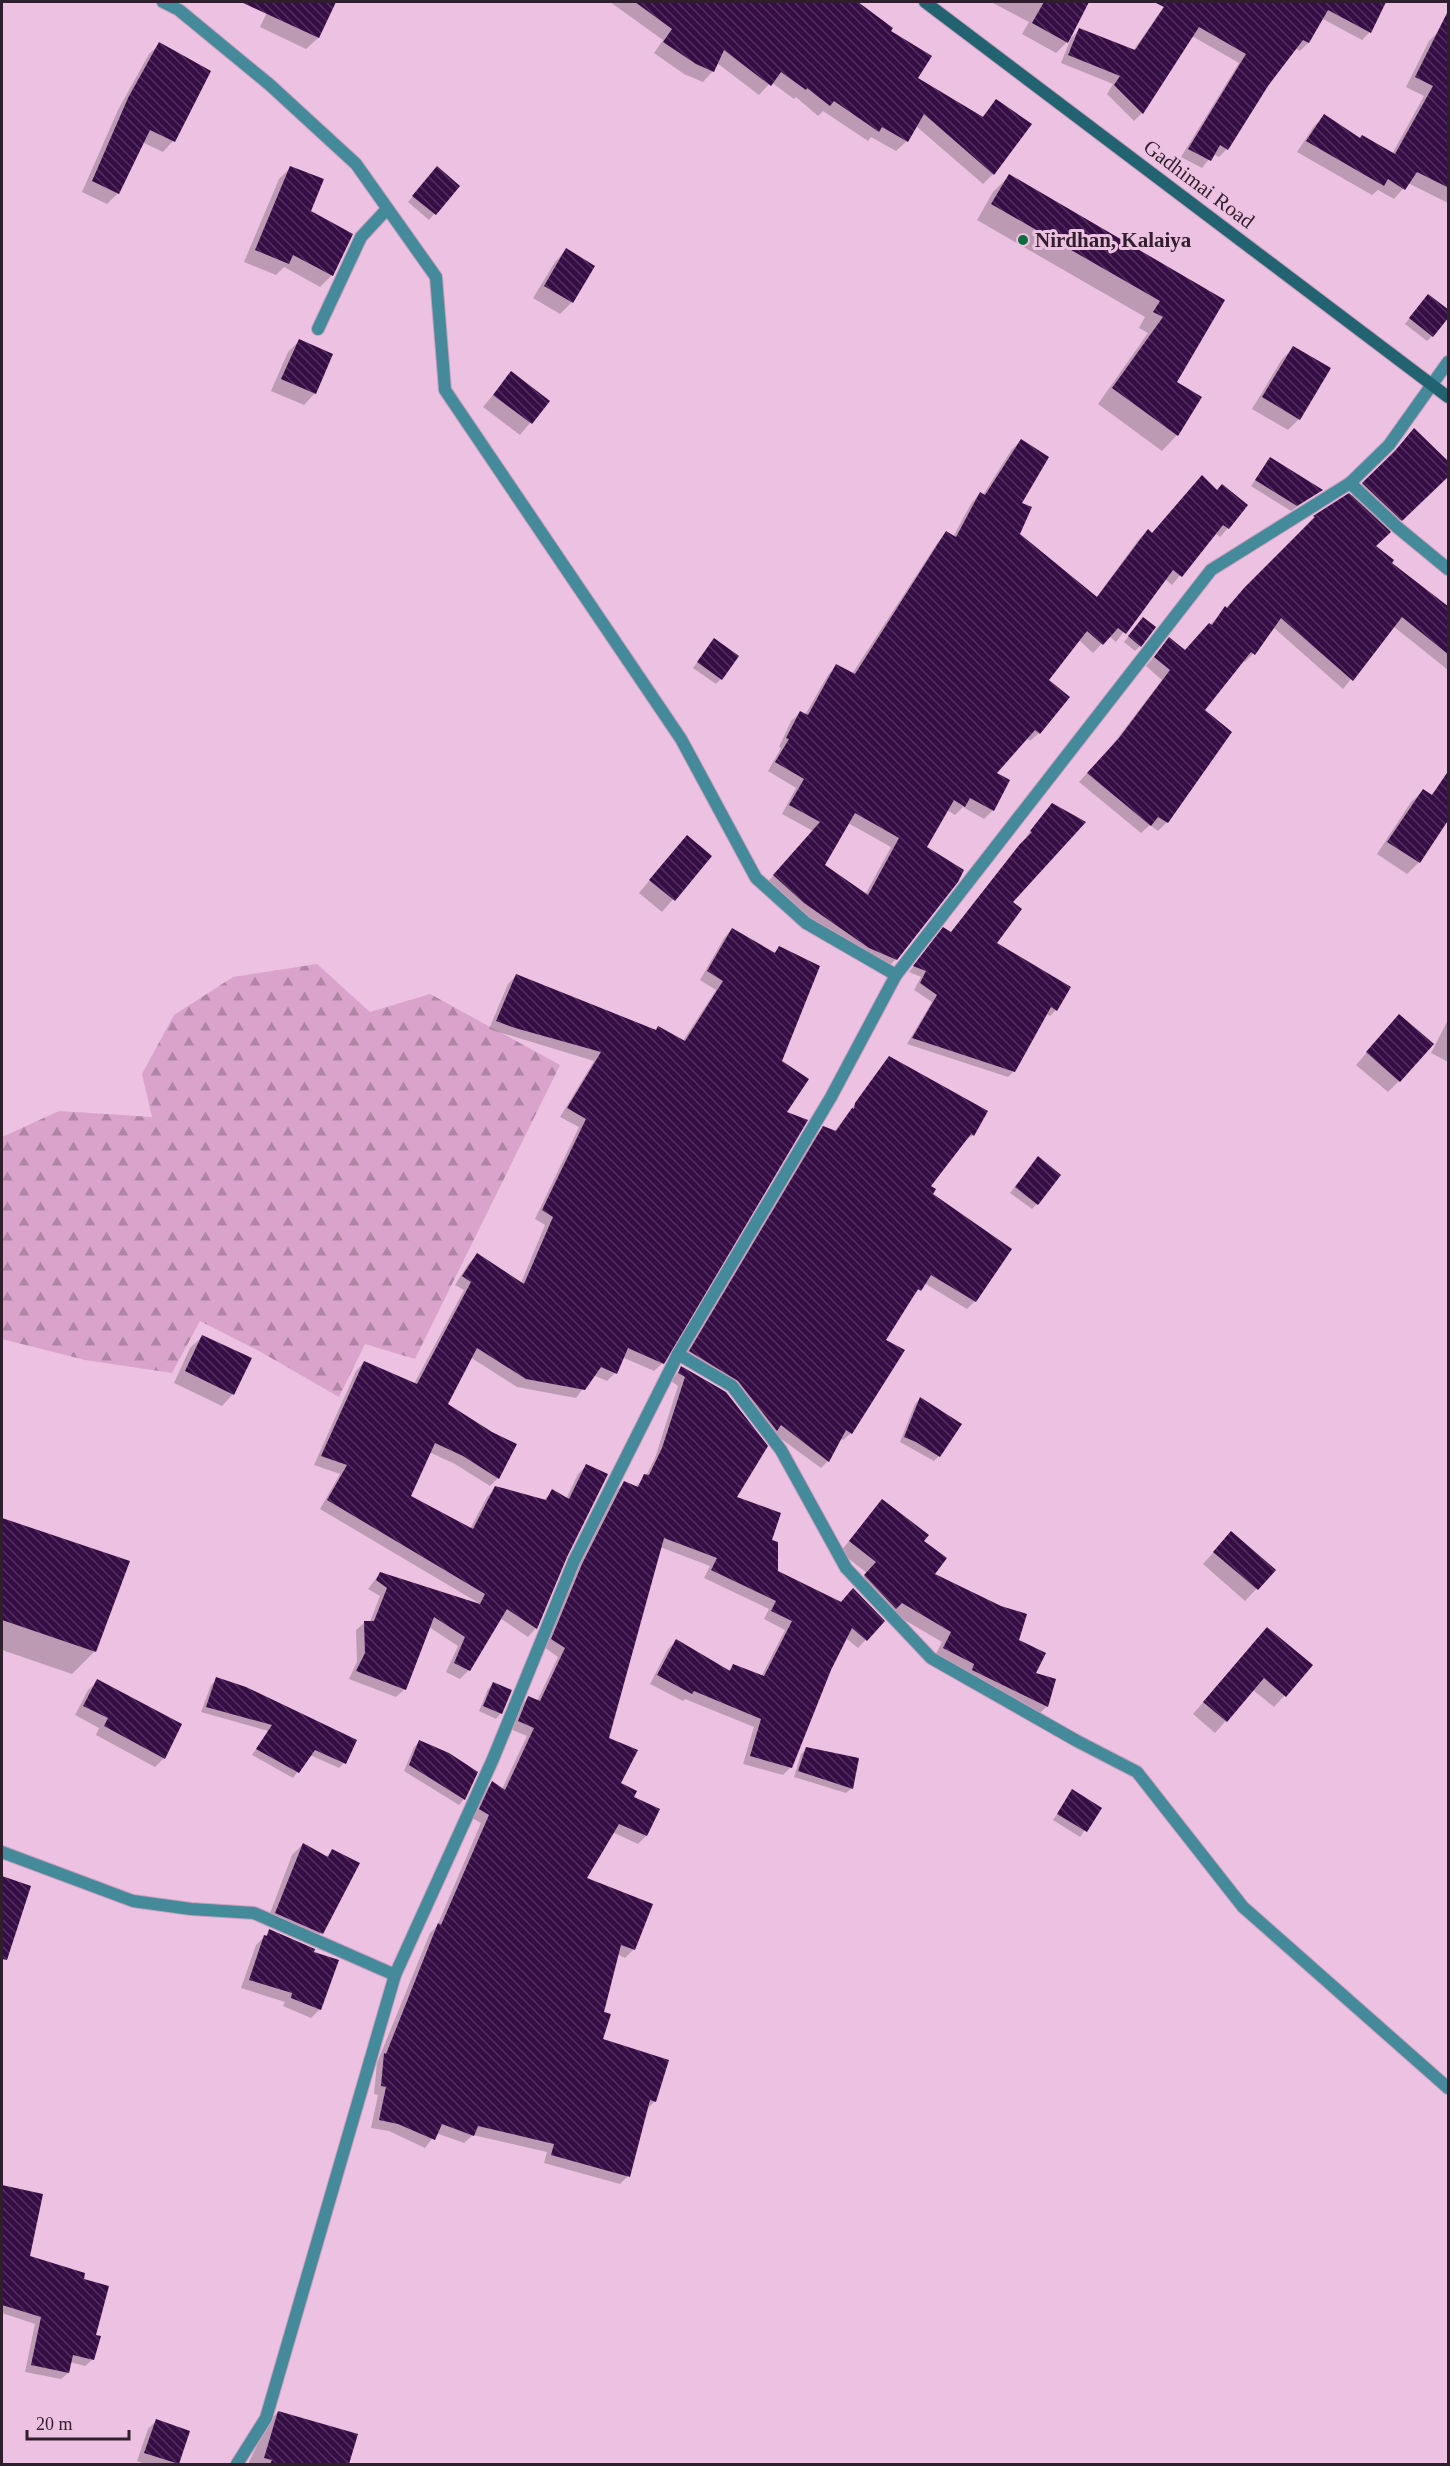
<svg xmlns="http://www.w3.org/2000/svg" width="1450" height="2466" font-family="Georgia,serif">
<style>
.forest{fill:url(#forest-firs)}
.shadow{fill:#0003;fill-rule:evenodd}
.building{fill:url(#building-back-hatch);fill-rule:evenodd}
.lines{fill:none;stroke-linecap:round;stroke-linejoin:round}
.street-casing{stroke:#c7a0bd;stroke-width:14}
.secondary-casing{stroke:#c7a0bd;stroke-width:14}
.street{stroke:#458a9b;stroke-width:12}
.secondary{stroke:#236270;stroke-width:12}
.poi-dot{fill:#0f6c40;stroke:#edc1e1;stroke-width:2}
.labels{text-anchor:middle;stroke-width:6;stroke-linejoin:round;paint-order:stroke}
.street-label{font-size:21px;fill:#2f1e2b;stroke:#edc1e1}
.poi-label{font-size:21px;font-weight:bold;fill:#2f1e2b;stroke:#edc1e1;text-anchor:start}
</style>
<defs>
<pattern id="forest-firs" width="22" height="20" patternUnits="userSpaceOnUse" patternTransform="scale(1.5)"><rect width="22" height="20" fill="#d9a3cb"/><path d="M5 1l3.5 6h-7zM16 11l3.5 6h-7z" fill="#b084a5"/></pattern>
<pattern id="building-back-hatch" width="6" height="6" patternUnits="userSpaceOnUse" patternTransform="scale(1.5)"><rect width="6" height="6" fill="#360d45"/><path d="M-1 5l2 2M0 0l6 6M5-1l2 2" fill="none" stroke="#52305d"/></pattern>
</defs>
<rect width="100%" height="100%" fill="#edc1e1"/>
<!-- forest -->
<path class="forest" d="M 317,964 L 370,1012 L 430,994 L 560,1065 L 415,1359 L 365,1344 L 339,1397 L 259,1351 L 200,1321 L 172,1373 L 85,1360 L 2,1339 L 2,1137 L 59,1111 L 152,1117 L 142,1074 L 174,1015 L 233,977 Z"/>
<!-- shadow -->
<g class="shadow">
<path d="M 272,2 L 335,2 L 318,38 L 306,49 L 260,27 Z"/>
<path d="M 610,2 L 855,2 L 890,32 L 916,79 L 982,117 L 997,100 L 993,174 L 983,184 L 916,126 L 907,141 L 896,151 L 871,137 L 868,141 L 823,111 L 818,116 L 796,97 L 794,99 L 771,82 L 759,95 L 717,63 L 713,71 L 703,82 L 684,74 L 654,53 L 663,40 Z"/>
<path d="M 991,2 L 1088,2 L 1068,41 L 1056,53 L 1022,34 L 1029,22 Z"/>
<path d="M 1167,2 L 1380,2 L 1383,3 L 1370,32 L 1362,40 L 1321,18 L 1308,43 L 1300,51 L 1295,48 L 1267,85 L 1227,149 L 1219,157 L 1213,154 L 1202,168 L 1181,157 L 1239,63 L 1192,36 L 1142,113 L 1134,121 L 1107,94 L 1113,84 L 1061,63 L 1071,38 L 1079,30 L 1133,51 Z"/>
<path d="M 1439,31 L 1448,153 L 1448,203 L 1408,183 L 1394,199 L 1378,190 L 1372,195 L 1297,152 L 1314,126 L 1325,116 L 1359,139 L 1392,154 L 1424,96 L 1406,87 L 1429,41 Z"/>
<path d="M 160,44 L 209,72 L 173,141 L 163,152 L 142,142 L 118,193 L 107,204 L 82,192 L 118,110 L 149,54 Z"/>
<path d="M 290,168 L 332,275 L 320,287 L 284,267 L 276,275 L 244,262 L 279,179 Z"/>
<path d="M 432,174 L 458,186 L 429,220 L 408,202 Z"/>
<path d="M 1009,176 L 1223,300 L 1175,382 L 1177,435 L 1162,451 L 1098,404 L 1148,333 L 1139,328 L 1145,317 L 977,220 L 993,192 Z"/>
<path d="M 566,250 L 572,302 L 560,314 L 533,298 L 555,262 Z"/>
<path d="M 1423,301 L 1432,336 L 1427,341 L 1405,324 Z"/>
<path d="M 299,341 L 315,393 L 304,405 L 271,391 L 288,352 Z"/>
<path d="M 1293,348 L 1299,419 L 1288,430 L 1252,409 L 1282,359 Z"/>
<path d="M 511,373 L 548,401 L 520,435 L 483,407 Z"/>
<path d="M 1414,430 L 1448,474 L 1374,546 L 1390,564 L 1448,607 L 1448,670 L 1393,626 L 1343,689 L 1273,627 L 1253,654 L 1245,662 L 1242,660 L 1203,710 L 1167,822 L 1158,831 L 1150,825 L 1141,833 L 1079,782 L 1110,748 L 1162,680 L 1146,666 L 1169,639 L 1184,652 L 1314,517 L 1349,495 L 1350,497 Z"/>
<path d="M 1021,441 L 1018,534 L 1096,598 L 1139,539 L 1148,531 L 1152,534 L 1193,486 L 1228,528 L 1220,537 L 1215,533 L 1172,585 L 1165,579 L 1116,642 L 1109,636 L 1093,653 L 1079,640 L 1047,680 L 1039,733 L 1030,741 L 1026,738 L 995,773 L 1008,780 L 993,810 L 984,819 L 963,807 L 955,815 L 947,810 L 925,847 L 896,959 L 888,967 L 860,957 L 765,885 L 813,831 L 782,814 L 796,788 L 768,771 L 781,748 L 779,747 L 791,721 L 800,713 L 805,715 L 828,675 L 836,666 L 852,674 L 938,542 L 947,533 L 953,537 L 972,502 L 980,494 L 983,495 L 1012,449 ZM 848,823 L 891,847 L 865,895 L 823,865 Z"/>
<path d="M 1270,459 L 1320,491 L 1291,511 L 1251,486 Z"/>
<path d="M 1138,624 L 1140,646 L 1135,651 L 1124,642 Z"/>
<path d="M 709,646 L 721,679 L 716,684 L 693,668 Z"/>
<path d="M 1438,788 L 1419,862 L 1407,874 L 1377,854 L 1411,802 L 1423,791 L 1430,796 Z"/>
<path d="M 1046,811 L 995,944 L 1056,1010 L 1050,1016 L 1045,1013 L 1014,1071 L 1008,1077 L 907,1044 L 932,1002 L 914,990 L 921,977 L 909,972 L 937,936 L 950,934 L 1028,839 L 1026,837 Z"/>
<path d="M 676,849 L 710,856 L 662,912 L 639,893 Z"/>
<path d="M 732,929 L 774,953 L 779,947 L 780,1061 L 784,1113 L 663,1363 L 654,1371 L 622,1357 L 615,1373 L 607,1381 L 593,1375 L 576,1398 L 517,1387 L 470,1357 L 446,1404 L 498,1478 L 490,1486 L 455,1464 L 429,1452 L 410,1497 L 470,1529 L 487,1497 L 496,1488 L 543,1501 L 553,1491 L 566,1499 L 578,1474 L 586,1466 L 565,1557 L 536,1628 L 528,1637 L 500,1618 L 468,1671 L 460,1679 L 446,1672 L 458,1646 L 429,1627 L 405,1689 L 396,1697 L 349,1679 L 357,1662 L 356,1630 L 365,1622 L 370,1622 L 380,1596 L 368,1589 L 380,1573 L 482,1605 L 320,1509 L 340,1474 L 314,1465 L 356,1371 L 364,1362 L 414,1384 L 464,1290 L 455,1285 L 469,1263 L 478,1255 L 521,1283 L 545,1225 L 535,1219 L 579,1127 L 560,1117 L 594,1061 L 489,1029 L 508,984 L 516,976 L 683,1041 L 716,990 L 700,980 L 724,938 Z"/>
<path d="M 1448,1020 L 1448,1062 L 1431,1053 Z"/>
<path d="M 1388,1028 L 1399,1081 L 1388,1092 L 1356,1065 Z"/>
<path d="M 890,1058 L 973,1135 L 963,1142 L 929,1186 L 930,1195 L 975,1301 L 967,1309 L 924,1283 L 912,1298 L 884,1341 L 851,1433 L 843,1440 L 840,1438 L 828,1461 L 821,1468 L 773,1433 L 729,1387 L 683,1359 L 816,1135 L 824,1128 L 834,1132 Z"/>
<path d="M 1033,1163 L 1037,1204 L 1032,1209 L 1010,1193 Z"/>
<path d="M 202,1337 L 233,1394 L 222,1406 L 174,1383 L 190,1348 Z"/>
<path d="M 682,1367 L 735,1498 L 770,1540 L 776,1572 L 883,1621 L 858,1648 L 846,1638 L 830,1669 L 791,1767 L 783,1775 L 743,1764 L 754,1727 L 685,1699 L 683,1701 L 650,1684 L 668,1649 L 676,1641 L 728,1671 L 734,1666 L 761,1677 L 785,1630 L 764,1619 L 769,1609 L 704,1578 L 710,1566 L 660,1547 L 607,1739 L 619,1783 L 632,1797 L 646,1836 L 638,1844 L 612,1832 L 585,1879 L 651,1905 L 633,1950 L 625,1958 L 617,1954 L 602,2013 L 602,2040 L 655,2101 L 646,2110 L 628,2176 L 620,2184 L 544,2163 L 547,2152 L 473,2135 L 464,2143 L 436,2133 L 425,2148 L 389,2131 L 371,2128 L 378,2095 L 374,2094 L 377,2063 L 430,1933 L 437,1926 L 481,1823 L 472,1818 L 484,1791 L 492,1783 L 502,1789 L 527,1736 L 510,1729 L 520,1706 L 528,1698 L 537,1701 L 558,1657 L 544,1647 L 574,1574 L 616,1491 L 624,1483 L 635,1487 L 646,1476 L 655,1458 L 678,1386 L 671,1381 Z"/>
<path d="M 920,1399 L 939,1456 L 934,1461 L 900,1442 L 915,1404 Z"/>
<path d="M 882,1501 L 922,1541 L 932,1575 L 1018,1640 L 1047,1706 L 1037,1716 L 934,1658 L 942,1642 L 891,1612 L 856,1586 L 867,1573 L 840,1552 Z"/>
<path d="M 2,1519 L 128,1562 L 95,1651 L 72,1674 L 2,1650 Z"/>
<path d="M 1220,1545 L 1274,1570 L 1245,1601 L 1203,1564 Z"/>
<path d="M 1267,1629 L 1285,1695 L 1274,1707 L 1253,1690 L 1215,1733 L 1193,1714 Z"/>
<path d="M 217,1679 L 344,1763 L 339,1768 L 310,1755 L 293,1778 L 252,1755 L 268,1731 L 201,1712 L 211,1685 Z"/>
<path d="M 98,1681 L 164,1758 L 155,1767 L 96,1735 L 99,1728 L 75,1715 L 88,1690 Z"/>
<path d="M 493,1684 L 501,1713 L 496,1719 L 479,1711 L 488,1689 Z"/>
<path d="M 420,1742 L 476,1773 L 464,1799 L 459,1805 L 404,1771 L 414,1747 Z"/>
<path d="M 806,1749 L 852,1788 L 846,1793 L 794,1777 L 801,1754 Z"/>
<path d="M 1073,1791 L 1100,1808 L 1080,1837 L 1053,1820 Z"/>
<path d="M 303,1844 L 326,1857 L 332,1851 L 321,1933 L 311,1944 L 266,1924 L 292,1855 Z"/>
<path d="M 2,1878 L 29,1887 L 8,1932 L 2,1930 Z"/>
<path d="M 270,1931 L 320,2009 L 311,2018 L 283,2006 L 285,2002 L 241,1988 L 256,1945 Z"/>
<path d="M 4,2187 L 28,2257 L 82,2280 L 94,2336 L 99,2337 L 92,2360 L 85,2366 L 70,2362 L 68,2373 L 61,2379 L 25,2372 L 35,2324 L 2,2313 L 2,2189 Z"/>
<path d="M 277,2413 L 356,2435 L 347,2464 L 248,2464 L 268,2422 Z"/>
<path d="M 156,2421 L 188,2432 L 177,2464 L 145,2464 L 137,2461 L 148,2429 Z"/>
</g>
<!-- building -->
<g class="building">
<path d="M 241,2 L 336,2 L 319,38 Z"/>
<path d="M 635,2 L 858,2 L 893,28 L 891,31 L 932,56 L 918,78 L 983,117 L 996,99 L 1032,124 L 994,175 L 924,114 L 908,142 L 882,127 L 879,132 L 834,101 L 830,106 L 807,88 L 806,90 L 781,72 L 771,86 L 724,50 L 714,72 L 696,64 L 663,42 L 672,29 Z"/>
<path d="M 1044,2 L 1089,2 L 1068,43 L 1032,23 Z"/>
<path d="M 1154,2 L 1386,2 L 1371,33 L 1328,10 L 1309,43 L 1303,40 L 1268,86 L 1228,150 L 1220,145 L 1211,161 L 1188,149 L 1246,54 L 1199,27 L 1143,114 L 1114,85 L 1120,76 L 1068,55 L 1079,28 L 1135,50 L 1164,7 Z"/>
<path d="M 1449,9 L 1449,188 L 1417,172 L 1405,190 L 1388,179 L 1384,186 L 1306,141 L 1324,114 L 1360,138 L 1362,135 L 1395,154 L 1433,86 L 1415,77 Z"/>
<path d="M 159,42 L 211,71 L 175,142 L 150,130 L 119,194 L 92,181 L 128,98 Z"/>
<path d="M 290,166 L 324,179 L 311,211 L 353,234 L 333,276 L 293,255 L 289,264 L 255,250 Z"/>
<path d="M 437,166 L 460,186 L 436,215 L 412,196 Z"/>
<path d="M 1009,174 L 1225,300 L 1177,382 L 1202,397 L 1178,436 L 1112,388 L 1163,317 L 1153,312 L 1160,301 L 991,204 Z"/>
<path d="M 566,248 L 595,266 L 573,303 L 544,286 Z"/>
<path d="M 1428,294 L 1449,310 L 1449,317 L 1433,337 L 1409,318 Z"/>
<path d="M 299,339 L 333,354 L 316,394 L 281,379 Z"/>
<path d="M 1293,346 L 1331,368 L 1300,420 L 1262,397 Z"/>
<path d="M 511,371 L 550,401 L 532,424 L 493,395 Z"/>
<path d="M 1414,428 L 1449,462 L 1449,476 L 1402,521 L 1362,483 L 1395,451 Z"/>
<path d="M 1021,439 L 1049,457 L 1022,503 L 1032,507 L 1020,534 L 1097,597 L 1148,529 L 1152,533 L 1202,475 L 1217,490 L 1222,484 L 1248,505 L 1229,529 L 1223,525 L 1182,577 L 1173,570 L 1126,634 L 1118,628 L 1103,645 L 1087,631 L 1049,680 L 1070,697 L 1040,734 L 1035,730 L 997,773 L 1010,780 L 994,811 L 970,798 L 965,807 L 954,800 L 927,847 L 964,870 L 958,882 L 897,960 L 869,948 L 804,903 L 773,875 L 820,822 L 789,805 L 804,779 L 775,762 L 789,739 L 786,738 L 800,711 L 808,715 L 836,664 L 855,674 L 946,531 L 956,537 L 980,492 L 985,495 ZM 855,813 L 899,838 L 868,895 L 825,865 Z"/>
<path d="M 1270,457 L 1323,490 L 1297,506 L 1255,480 Z"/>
<path d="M 1349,493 L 1391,532 L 1376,546 L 1394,560 L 1392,563 L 1449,607 L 1449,655 L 1402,617 L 1353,681 L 1281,618 L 1255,655 L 1251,652 L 1205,710 L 1232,732 L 1168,823 L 1158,817 L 1151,826 L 1087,773 L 1119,738 L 1170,670 L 1154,657 L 1169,637 L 1185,650 L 1209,623 L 1212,625 L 1225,606 L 1227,608 L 1244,588 L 1315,517 L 1313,516 Z"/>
<path d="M 1143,617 L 1156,627 L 1141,647 L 1128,636 Z"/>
<path d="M 714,638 L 739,656 L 722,680 L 697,662 Z"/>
<path d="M 1449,770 L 1449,819 L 1420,863 L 1387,842 L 1423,789 L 1432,795 Z"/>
<path d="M 1052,803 L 1086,822 L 1013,902 L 1022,909 L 997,943 L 1071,987 L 1057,1011 L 1051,1007 L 1015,1072 L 912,1038 L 937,995 L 920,983 L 926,971 L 913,966 L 943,927 L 951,932 L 1020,844 L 1032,832 L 1030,831 Z"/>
<path d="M 687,835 L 712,856 L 675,901 L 649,880 Z"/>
<path d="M 732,928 L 775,953 L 779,946 L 820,966 L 782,1061 L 809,1079 L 787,1112 L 808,1120 L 664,1364 L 628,1348 L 617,1374 L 601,1367 L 585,1390 L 526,1379 L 477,1348 L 448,1404 L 492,1432 L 517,1444 L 499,1479 L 463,1456 L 435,1443 L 411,1496 L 473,1529 L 495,1486 L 546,1500 L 552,1489 L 569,1499 L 586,1464 L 608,1474 L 567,1557 L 537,1629 L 507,1609 L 470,1671 L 454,1663 L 465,1637 L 434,1617 L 406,1690 L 356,1671 L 365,1653 L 364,1621 L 374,1621 L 387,1588 L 376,1580 L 380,1572 L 480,1604 L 485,1594 L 327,1500 L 347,1465 L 321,1456 L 364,1361 L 417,1384 L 471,1282 L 462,1276 L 477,1253 L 524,1284 L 553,1217 L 542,1210 L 586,1119 L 567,1108 L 601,1052 L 515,1028 L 496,1021 L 516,974 L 656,1030 L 658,1026 L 685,1041 L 723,981 L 707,971 Z"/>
<path d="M 1399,1014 L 1434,1044 L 1400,1082 L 1366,1052 Z"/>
<path d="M 889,1056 L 988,1111 L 974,1136 L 971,1134 L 931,1186 L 936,1189 L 933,1194 L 1012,1249 L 976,1302 L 931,1275 L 921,1291 L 918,1289 L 886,1340 L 905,1350 L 852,1434 L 846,1430 L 829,1462 L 781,1425 L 777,1431 L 738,1381 L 689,1351 L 823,1126 L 836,1131 L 852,1108 L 854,1109 L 855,1103 Z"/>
<path d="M 1038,1156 L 1061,1175 L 1038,1205 L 1015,1187 Z"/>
<path d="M 202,1335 L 252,1358 L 234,1395 L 185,1371 Z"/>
<path d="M 681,1366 L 726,1392 L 768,1446 L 737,1497 L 781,1513 L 772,1540 L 778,1542 L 778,1571 L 841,1602 L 853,1588 L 885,1621 L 867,1641 L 852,1628 L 831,1670 L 792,1768 L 750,1756 L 761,1719 L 694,1691 L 692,1694 L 657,1675 L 676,1639 L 730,1671 L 733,1664 L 764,1676 L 792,1621 L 771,1611 L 776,1601 L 711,1570 L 717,1558 L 664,1538 L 609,1738 L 638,1750 L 621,1783 L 637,1791 L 634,1797 L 660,1809 L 647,1836 L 619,1824 L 587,1878 L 653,1904 L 635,1950 L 621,1945 L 604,2012 L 611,2014 L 603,2039 L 669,2060 L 656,2102 L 650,2100 L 630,2177 L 551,2155 L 554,2144 L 478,2126 L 474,2136 L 442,2124 L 435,2140 L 398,2124 L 379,2120 L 386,2087 L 381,2086 L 384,2053 L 386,2054 L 438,1923 L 441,1925 L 489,1815 L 479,1809 L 492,1781 L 505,1790 L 534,1728 L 518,1721 L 528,1696 L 540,1701 L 565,1648 L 551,1639 L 582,1564 L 624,1481 L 638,1487 L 644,1474 L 649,1475 L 662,1448 L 685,1377 L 678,1373 Z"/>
<path d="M 920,1397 L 962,1424 L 940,1457 L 916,1442 L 904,1437 Z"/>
<path d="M 882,1499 L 929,1535 L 924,1541 L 947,1558 L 935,1574 L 1001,1606 L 1027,1614 L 1019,1640 L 1046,1653 L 1036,1673 L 1056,1679 L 1048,1707 L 972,1670 L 974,1664 L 943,1648 L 951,1632 L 902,1603 L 896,1609 L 864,1575 L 876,1562 L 849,1541 Z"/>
<path d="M 2,1518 L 130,1561 L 96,1652 L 2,1620 Z"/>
<path d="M 1231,1531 L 1276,1570 L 1258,1590 L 1213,1552 Z"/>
<path d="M 1267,1627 L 1313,1665 L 1286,1697 L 1264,1678 L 1227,1722 L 1203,1702 Z"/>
<path d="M 216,1677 L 246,1687 L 357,1740 L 346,1764 L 315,1750 L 299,1773 L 256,1749 L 272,1725 L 206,1707 Z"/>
<path d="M 97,1679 L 182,1724 L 165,1759 L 104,1726 L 108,1718 L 83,1706 Z"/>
<path d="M 493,1682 L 512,1690 L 502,1714 L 483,1706 Z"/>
<path d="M 419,1740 L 449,1753 L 478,1772 L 465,1800 L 409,1765 Z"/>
<path d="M 806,1747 L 859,1758 L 853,1789 L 798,1771 Z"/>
<path d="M 1072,1789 L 1102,1808 L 1087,1832 L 1057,1814 Z"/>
<path d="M 303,1843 L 328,1857 L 332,1849 L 360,1863 L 323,1934 L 275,1913 Z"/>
<path d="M 2,1876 L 31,1886 L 7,1960 L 2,1959 Z"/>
<path d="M 269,1929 L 315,1949 L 314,1952 L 339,1960 L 321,2010 L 291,1998 L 292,1993 L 249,1980 L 264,1935 L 267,1936 Z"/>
<path d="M 2,2185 L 43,2194 L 30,2256 L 85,2273 L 84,2279 L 109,2286 L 96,2335 L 101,2336 L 94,2360 L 73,2355 L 69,2373 L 31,2365 L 41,2317 L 2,2305 Z"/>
<path d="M 278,2411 L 358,2434 L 349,2464 L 270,2464 L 272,2460 L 264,2458 Z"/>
<path d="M 156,2419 L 190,2431 L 179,2464 L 144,2453 Z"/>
</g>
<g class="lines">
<defs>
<g id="street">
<path d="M 163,2 L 179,10 L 270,85 L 356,164 L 436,277 L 445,390 L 681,739 L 756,878 L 806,923 L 896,975"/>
<path d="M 318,329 L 361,237 L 387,209"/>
<path d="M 1350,483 L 1397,527 L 1448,569"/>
<path d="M 678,1354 L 732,1386 L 781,1450 L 846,1568 L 931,1658 L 1077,1741 L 1137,1772 L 1243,1907 L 1448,2088"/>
<path d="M 2,1852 L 133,1901 L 191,1909 L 254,1913 L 395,1975"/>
<path d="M 237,2464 L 266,2418 L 395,1975 L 493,1759 L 574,1561 L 678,1354 L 831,1097 L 896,975 L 1211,570 L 1350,483 L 1389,445 L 1448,362"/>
</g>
<path id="secondary" d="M 925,2 L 1448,397"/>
</defs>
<!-- street casing -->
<use href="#street" class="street-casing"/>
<!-- secondary casing -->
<use href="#secondary" class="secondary-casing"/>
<!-- street -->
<use href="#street" class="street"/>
<!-- secondary -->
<use href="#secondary" class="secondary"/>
</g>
<!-- markers -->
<circle class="poi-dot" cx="1023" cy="240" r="6"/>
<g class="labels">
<!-- street labels -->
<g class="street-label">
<text transform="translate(1199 184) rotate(37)" y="7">Gadhimai Road</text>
</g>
<!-- poi labels -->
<g class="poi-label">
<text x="1035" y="247">Nirdhan, Kalaiya</text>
</g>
</g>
<!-- border -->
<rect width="1450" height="2466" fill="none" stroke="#2f1e2b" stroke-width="6"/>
<!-- scale -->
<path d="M27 2430v9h102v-9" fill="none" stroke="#2f1e2b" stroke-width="3"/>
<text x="36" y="2430" font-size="18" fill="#2f1e2b" stroke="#edc1e1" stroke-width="4.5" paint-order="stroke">20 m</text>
</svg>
